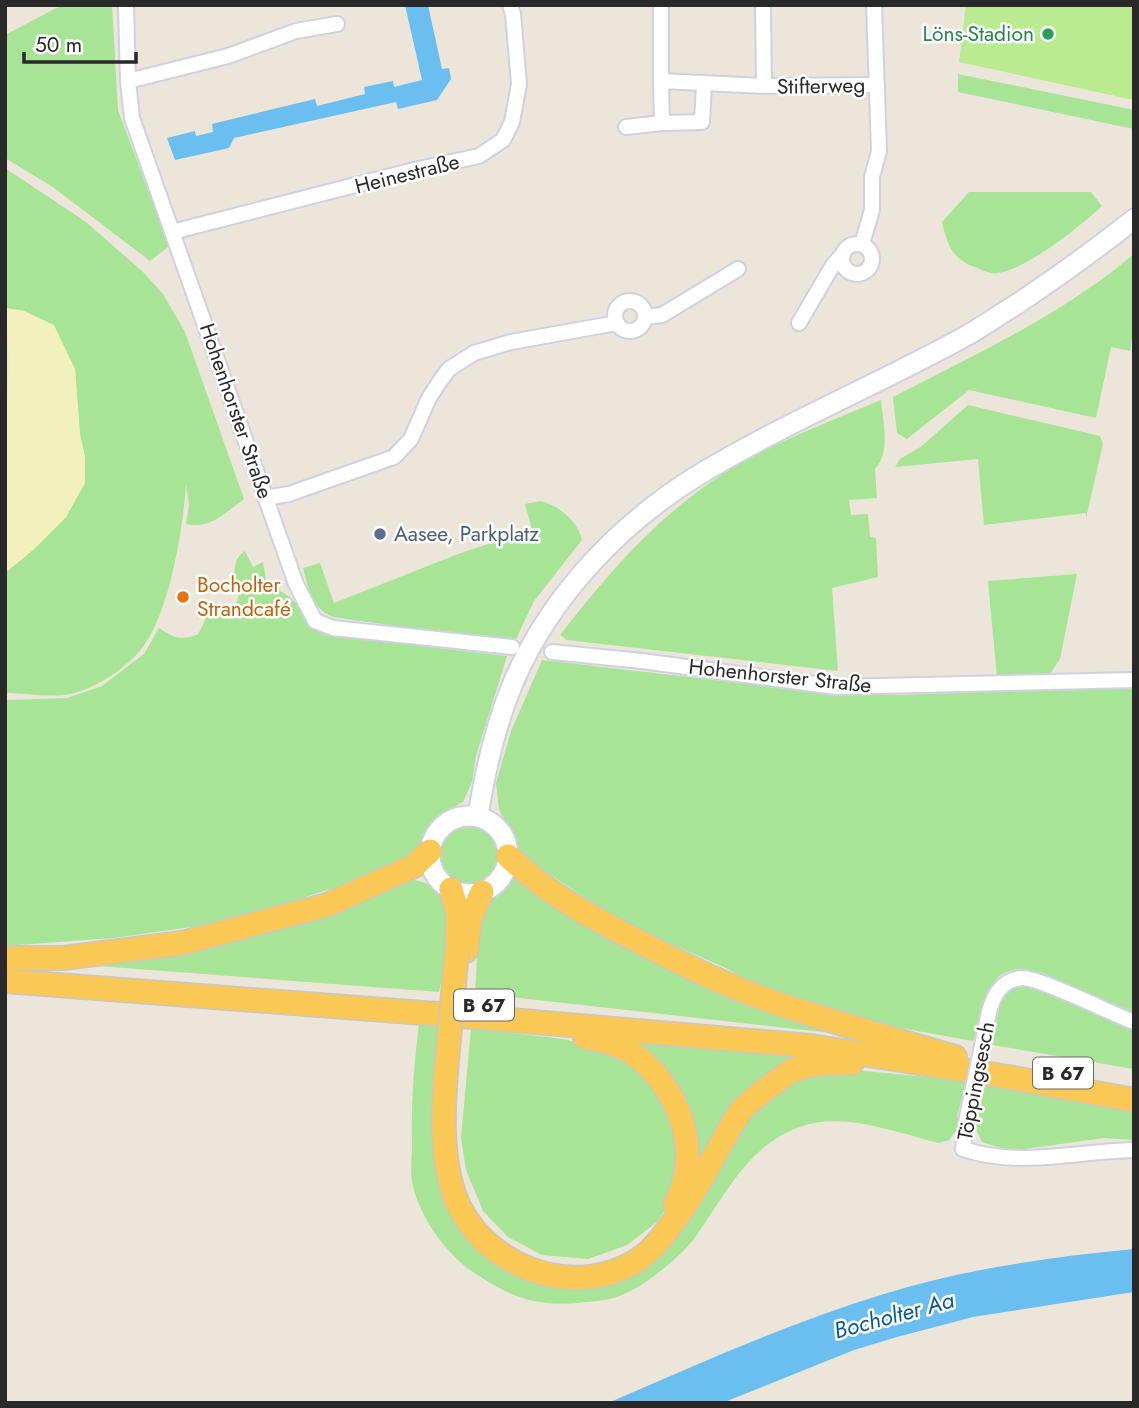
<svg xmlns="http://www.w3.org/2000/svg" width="1139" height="1408" font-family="Jost,sans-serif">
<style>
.green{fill:#a7e495}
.sand{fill:#f2f0bc}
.pitch{fill:#baeb90}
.water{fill:#6abef0}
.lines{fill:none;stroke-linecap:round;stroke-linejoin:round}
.minor-casing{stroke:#cfd1e2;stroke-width:18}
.secondary-casing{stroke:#cfd1e2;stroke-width:23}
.trunk-casing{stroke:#c7c7c7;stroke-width:26}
.minor{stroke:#fff;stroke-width:14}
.secondary{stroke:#fff;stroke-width:19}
.trunk{stroke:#f9c855;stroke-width:23}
.minor-bridge-casing{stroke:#cfd1e2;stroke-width:18;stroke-linecap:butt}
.trunk-bridge-casing{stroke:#c7c7c7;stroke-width:26;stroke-linecap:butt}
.minor-bridge{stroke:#fff;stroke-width:14}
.trunk-bridge{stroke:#f9c855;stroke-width:23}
.leisure-dot{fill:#2e9e5b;stroke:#fff;stroke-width:2.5}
.service-dot{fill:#5c6f8a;stroke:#fff;stroke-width:2.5}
.food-dot{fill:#e8710a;stroke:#fff;stroke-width:2.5}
.labels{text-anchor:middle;stroke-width:5;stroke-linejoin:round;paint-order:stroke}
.shield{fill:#fff;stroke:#696969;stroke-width:2}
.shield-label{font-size:19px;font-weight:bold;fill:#292929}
.leisure-label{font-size:21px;fill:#27864d;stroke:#fff;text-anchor:end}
.street-label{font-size:21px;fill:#292929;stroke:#fff}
.service-label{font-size:21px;fill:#4e5e75;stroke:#fff;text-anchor:start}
.food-label{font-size:21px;fill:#c56008;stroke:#fff;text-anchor:start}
.water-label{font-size:23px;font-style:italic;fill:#0b599b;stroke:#fff}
</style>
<rect width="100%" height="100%" fill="#ece6da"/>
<!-- green -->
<g class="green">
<path d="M 62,5 L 112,5 L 118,110 L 169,246 L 150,261 L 53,187 L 5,158 L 5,35 Z"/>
<path d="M 958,74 L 1134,110 L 1134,129 L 958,92 Z"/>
<path d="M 5,168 L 86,222 L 143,272 L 163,294 L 185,332 L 244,499 C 226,512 210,530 186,524 L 189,505 L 186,484 C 183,529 170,608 145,644 C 129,667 97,688 70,694 C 50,698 25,693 5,693 L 5,573 L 33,550 L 66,517 L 85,483 L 85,457 L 80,435 L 75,369 L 24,311 L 5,308 Z"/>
<path d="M 969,192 L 1091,192 L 1102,206 C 1082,225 1018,277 991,273 C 986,272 980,269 975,267 C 952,259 947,244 942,222 Z"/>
<path d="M 1134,254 L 1134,327 L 1130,351 L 1111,347 L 1096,418 L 969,390 L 907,439 L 897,433 L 893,397 C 976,354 1062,315 1134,254 Z"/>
<path d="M 881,400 C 883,422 891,452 875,469 L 877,498 L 849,500 L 851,515 L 868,514 L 870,537 L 876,538 L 878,577 L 832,588 L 838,671 L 567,640 L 560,635 C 608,573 659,514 726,472 C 774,442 829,422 881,400 Z"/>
<path d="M 968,405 L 1100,436 L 1103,444 L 1086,518 L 1086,513 L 984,525 L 978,459 L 895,467 L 900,459 L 922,446 Z"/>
<path d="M 541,501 C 559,506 578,521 582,540 L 534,601 L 516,639 L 403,627 L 333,617 C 312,609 308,587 303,568 L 320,563 L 334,603 L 458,554 L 532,529 L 525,504 Z"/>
<path d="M 245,551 L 253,567 L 263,562 L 268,590 L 274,587 L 290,597 L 325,635 L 507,656 L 476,756 L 472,782 L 463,802 L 442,813 L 416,855 L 349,883 L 278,906 L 192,927 L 113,938 L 5,946 L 5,700 L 67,698 L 102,686 L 144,654 L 159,628 C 174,638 181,641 198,634 C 210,615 201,614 226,605 L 235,609 L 242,582 L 234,580 C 235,568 234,558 245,551 Z"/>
<path d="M 1077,574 L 1060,659 L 1048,677 L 997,678 L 988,581 Z"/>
<path d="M 542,660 L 792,689 L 899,695 L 1134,687 L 1134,1015 C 1120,1009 1107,1005 1094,999 C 1067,986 1016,948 992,985 C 982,1001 981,1023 973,1041 L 906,1029 L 836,1012 L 747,980 L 728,969 L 644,932 L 602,909 L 533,863 L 522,853 L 499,810 L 496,783 L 511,731 Z"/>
<circle cx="470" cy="854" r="30"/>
<path d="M 514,874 L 831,1028 L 832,1033 L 475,993 L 480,911 Z"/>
<path d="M 414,880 C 468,888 446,956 439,992 L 72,964 L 322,915 Z"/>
<path d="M 1033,984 L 1134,1028 L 1134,1069 L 993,1045 L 1000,1001 L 1013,987 Z"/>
<path d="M 419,1023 L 438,1024 L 434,1075 L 436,1121 L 484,1254 L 621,1275 L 733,1132 L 772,1089 L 835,1068 L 966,1081 L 957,1117 L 960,1119 L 956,1131 L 949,1140 L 939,1143 C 896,1133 843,1111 800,1127 C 746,1146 725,1197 693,1240 C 677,1260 638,1292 613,1298 C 604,1301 595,1301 586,1302 C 537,1308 514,1299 473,1272 C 445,1253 418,1215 412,1181 C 410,1170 412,1156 412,1144 C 411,1102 414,1065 419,1023 Z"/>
<path d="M 471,1028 L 563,1039 L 608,1050 L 641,1068 L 676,1124 L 680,1166 L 674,1197 L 657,1222 L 627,1245 L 588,1259 L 542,1255 L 508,1237 L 483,1211 L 466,1170 L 461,1138 Z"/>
<path d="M 603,1032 L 791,1048 L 805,1061 L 699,1168 L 687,1119 Z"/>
<path d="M 985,1086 L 1134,1110 L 1134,1140 L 1104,1138 L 1010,1151 L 982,1142 L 975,1127 Z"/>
</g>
<!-- sand -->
<path class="sand" d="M 5,308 L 24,311 L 54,325 L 75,369 L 80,435 L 85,457 L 85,483 L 66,517 L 33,550 L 5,573 L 5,440 L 9,360 Z"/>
<!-- pitch -->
<path class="pitch" d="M 966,5 L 1134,5 L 1134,100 L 959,62 Z"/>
<!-- water -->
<g class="water">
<path d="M 405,5 L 428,5 L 442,69 L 449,68 L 451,79 L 437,100 L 398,109 L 396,102 L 234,138 L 229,148 L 175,160 L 167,138 L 195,131 L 196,136 L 213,132 L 212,124 L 315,99 L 317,106 L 365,94 L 364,87 L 393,81 L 394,87 L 422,80 Z"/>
<path d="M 1134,1249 L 1134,1292 L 973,1317 L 897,1337 L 854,1350 L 722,1403 L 608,1403 C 698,1364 789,1323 884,1294 C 964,1269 1050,1257 1134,1249 Z"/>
</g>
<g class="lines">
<defs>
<g id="minor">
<path d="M 126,5 L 128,81 L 132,118 L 296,584 L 315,621 L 333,628 L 512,647"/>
<path d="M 763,5 L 764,86"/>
<path d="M 128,81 L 228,56 L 296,31 L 337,24"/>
<path d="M 661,81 L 661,5"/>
<path d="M 704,84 L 702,122 L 662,123 L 661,81 L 764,86 L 877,85"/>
<path d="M 626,127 L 662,123"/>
<path d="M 172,232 L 414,170 L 479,156 L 503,140 L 512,122 L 519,84 L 513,14 L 510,5"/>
<path d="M 862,244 L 872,210 L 872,177 L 879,151 L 874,5"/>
<circle cx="857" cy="259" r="15"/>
<circle cx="630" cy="316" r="15"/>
<path d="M 646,317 L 662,315 L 738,269"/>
<path d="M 799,323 L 833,265 L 843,254"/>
<path d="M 265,498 L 289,494 L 394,457 L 411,439 L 429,398 L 440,381 L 449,369 L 474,353 L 511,342 L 617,323"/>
<path d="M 552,652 L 642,661 L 836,687 L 1134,680"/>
<path d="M 989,1012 C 993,996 1002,980 1021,978 C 1037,976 1112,1014 1134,1022"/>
<path d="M 967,1117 L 963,1149 C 1019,1168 1076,1151 1134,1150"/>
</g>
<g id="secondary">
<path d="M 478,816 C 485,771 495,726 513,683 C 551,594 623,520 705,471 C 789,421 879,384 964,337 C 981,328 997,316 1014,306 C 1056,278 1094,251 1134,219"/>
<circle cx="469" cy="855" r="39"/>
</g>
<g id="trunk">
<path d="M 508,856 C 544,891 587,915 632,938 C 680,963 730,988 782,1005 C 839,1024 897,1040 955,1057"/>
<path d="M 451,889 L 458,914 L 457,941"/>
<path d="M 466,951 L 470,919 L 482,892"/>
<path d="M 5,958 L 63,958 L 182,943 L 327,905 L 414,866 L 430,851"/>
<path d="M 5,981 L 476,1017 L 811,1046 L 1008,1077 L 1134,1100"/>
<path d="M 585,1037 C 601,1040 621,1045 635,1055 C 680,1089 703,1153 675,1204"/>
<path d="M 446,1072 C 443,1113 441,1155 454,1194 C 479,1265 572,1302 638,1260 C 654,1249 666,1232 677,1217 C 694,1194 707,1169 721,1144 C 727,1134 733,1121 740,1112 C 750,1100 764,1090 777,1081 C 782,1078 788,1072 794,1070 C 811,1063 835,1063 852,1063"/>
</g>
</defs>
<!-- minor casing -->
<use href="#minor" class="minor-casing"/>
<!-- secondary casing -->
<use href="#secondary" class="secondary-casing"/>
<!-- trunk casing -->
<use href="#trunk" class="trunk-casing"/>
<!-- minor -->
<use href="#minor" class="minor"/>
<!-- secondary -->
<use href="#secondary" class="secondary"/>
<!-- trunk -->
<use href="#trunk" class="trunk"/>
<defs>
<path id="minor-bridge" d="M 967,1117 L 989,1012"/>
<path id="trunk-bridge" d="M 446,1072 L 457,950"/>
</defs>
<!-- minor-bridge casing -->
<use href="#minor-bridge" class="minor-bridge-casing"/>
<!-- trunk-bridge casing -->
<use href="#trunk-bridge" class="trunk-bridge-casing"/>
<!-- minor-bridge -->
<use href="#minor-bridge" class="minor-bridge"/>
<!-- trunk-bridge -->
<use href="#trunk-bridge" class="trunk-bridge"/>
</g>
<!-- markers -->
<circle class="leisure-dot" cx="1048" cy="34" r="7"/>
<circle class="service-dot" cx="380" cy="534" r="7"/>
<circle class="food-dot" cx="183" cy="597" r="7"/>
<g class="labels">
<!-- shield labels -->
<g class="shield">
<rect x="454" y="989.5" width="60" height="31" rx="5"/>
<rect x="1033" y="1057.5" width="60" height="31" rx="5"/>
</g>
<g class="shield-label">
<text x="484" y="1012">B 67</text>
<text x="1063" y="1080">B 67</text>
</g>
<!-- leisure labels -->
<g class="leisure-label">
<text x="1034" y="41">Löns-Stadion</text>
</g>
<!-- street labels -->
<g class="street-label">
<text transform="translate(821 86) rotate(-1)" y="7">Stifterweg</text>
<text transform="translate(407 174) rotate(-14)" y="7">Heinestraße</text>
<text transform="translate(236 411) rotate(71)" y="7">Hohenhorster Straße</text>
<text transform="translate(780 676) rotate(6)" y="7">Hohenhorster Straße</text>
<text transform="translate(976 1081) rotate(-79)" y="7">Töppingsesch</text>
</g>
<!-- service labels -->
<g class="service-label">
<text x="394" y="541">Aasee, Parkplatz</text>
</g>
<!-- food labels -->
<g class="food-label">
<text x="197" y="592">Bocholter<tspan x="197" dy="24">Strandcafé</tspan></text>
</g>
<!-- water labels -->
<g class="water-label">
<text transform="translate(894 1315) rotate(-15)" y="8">Bocholter Aa</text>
</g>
</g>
<!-- border -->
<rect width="1139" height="1408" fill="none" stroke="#292929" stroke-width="14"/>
<!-- scale -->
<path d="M24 52v10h112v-10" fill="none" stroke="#292929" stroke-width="3.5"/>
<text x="35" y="52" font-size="21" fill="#292929" stroke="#ffffff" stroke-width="5" paint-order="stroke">50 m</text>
</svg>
